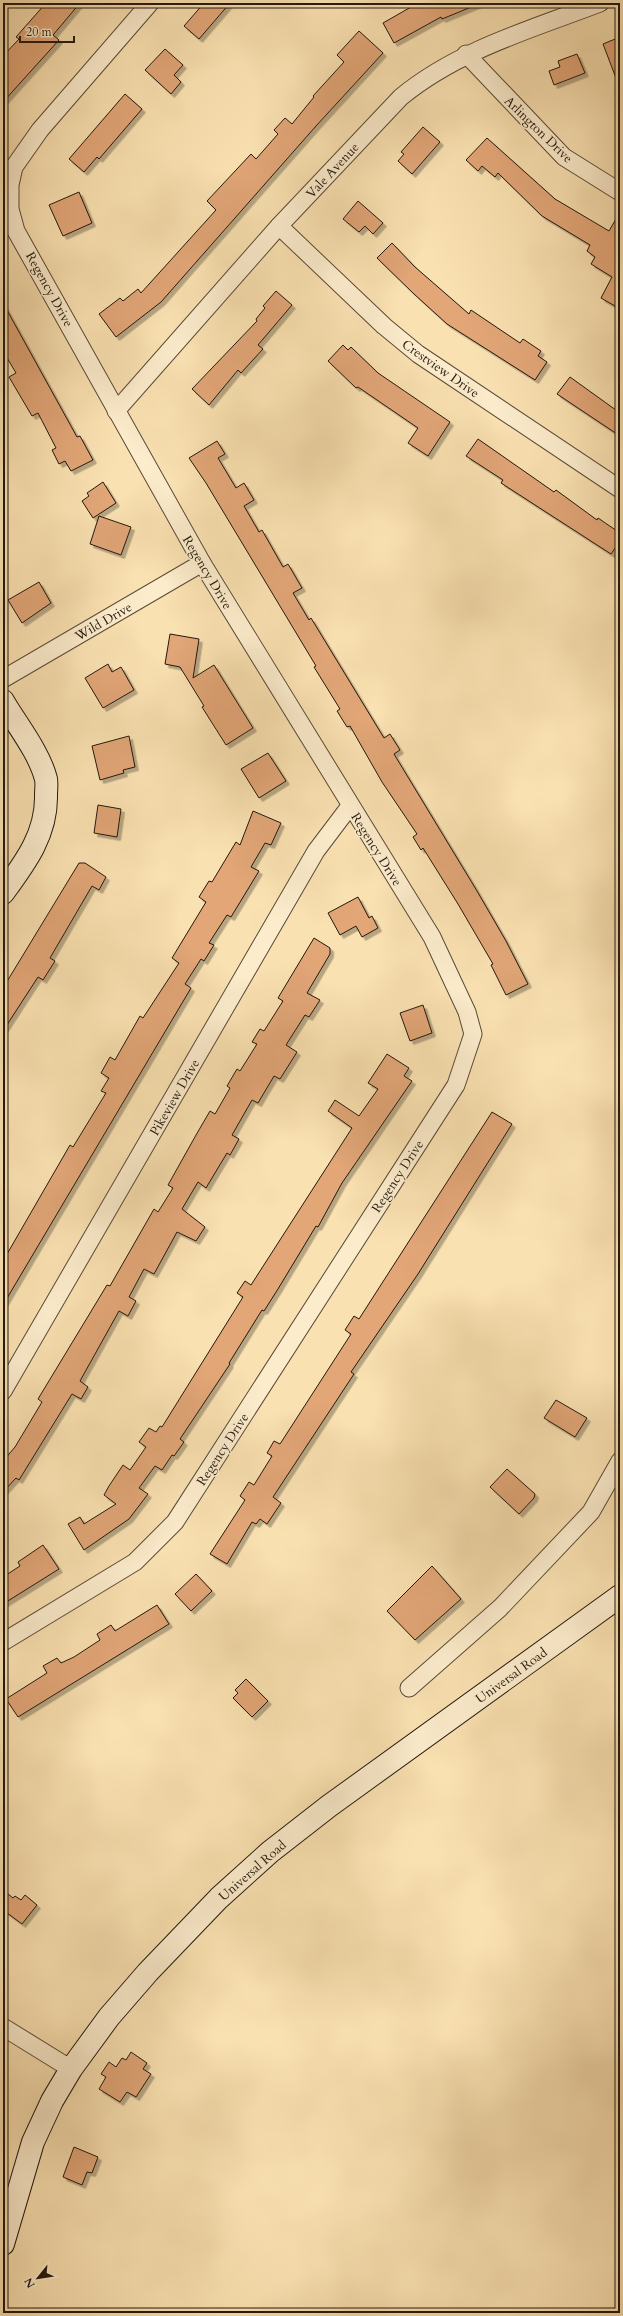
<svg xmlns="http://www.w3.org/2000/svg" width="623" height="2316" font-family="Cardo,serif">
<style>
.building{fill:#e2a677;stroke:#23180e;filter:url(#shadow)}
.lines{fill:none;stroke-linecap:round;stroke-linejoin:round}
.street-casing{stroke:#594a37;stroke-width:19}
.secondary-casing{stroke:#23180e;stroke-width:24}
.street{stroke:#fceccc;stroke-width:17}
.secondary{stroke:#fceccc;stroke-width:22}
.labels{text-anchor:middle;stroke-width:3;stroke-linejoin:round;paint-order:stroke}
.street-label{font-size:13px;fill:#23180e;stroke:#fceccc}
</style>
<defs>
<filter id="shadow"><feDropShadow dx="3.5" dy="3.5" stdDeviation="0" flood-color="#0004"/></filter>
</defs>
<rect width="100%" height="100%" fill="#fae1b1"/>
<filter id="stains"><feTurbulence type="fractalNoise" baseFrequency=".005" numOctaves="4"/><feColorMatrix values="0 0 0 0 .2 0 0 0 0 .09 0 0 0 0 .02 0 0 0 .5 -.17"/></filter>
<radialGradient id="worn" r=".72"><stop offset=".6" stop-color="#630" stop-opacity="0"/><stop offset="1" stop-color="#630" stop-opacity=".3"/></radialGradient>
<!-- building -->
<g class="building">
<path d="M 46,3 L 80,3 L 53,35 L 59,40 L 3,102 L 3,56 L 19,39 L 16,37 Z"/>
<path d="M 204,3 L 230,3 L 199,39 L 184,26 Z"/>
<path d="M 418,3 L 481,3 L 442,19 L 441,17 L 394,43 L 383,23 Z"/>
<path d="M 359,31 L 383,53 L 316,126 L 161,302 L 116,337 L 99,314 L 120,298 L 123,301 L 138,289 L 141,293 L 216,210 L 207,201 L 251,154 L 256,159 L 278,134 L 274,130 L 285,118 L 292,124 L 314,97 L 313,96 L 344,62 L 337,55 Z"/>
<path d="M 620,37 L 620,85 L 619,86 L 603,44 Z"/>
<path d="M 165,49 L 183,65 L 174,75 L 181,82 L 171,94 L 145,70 Z"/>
<path d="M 577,54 L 585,73 L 554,85 L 549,71 L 560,67 L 558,61 Z"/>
<path d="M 125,94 L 142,109 L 99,159 L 97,157 L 84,172 L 69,159 Z"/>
<path d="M 423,127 L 440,142 L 412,174 L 398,161 L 404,154 L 401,152 Z"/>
<path d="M 487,138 L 555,199 L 609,231 L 620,212 L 620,297 L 615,306 L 601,298 L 612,277 L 591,264 L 595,257 L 587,251 L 590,245 L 542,216 L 498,173 L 495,177 L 482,166 L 478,171 L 466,160 Z"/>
<path d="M 79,192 L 92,223 L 63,236 L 49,205 Z"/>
<path d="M 358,201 L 383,223 L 373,234 L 365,226 L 359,232 L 343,219 Z"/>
<path d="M 392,243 L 415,267 L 469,314 L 471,310 L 520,343 L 523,339 L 541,351 L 538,356 L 547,362 L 535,380 L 447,324 L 414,294 L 377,258 Z"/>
<path d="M 276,291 L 292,305 L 258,345 L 263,349 L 241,373 L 238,370 L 209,405 L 192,389 L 257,321 L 256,319 L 265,308 L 263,306 Z"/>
<path d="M 3,303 L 77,437 L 80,436 L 93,460 L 71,471 L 65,461 L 59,464 L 52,450 L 56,448 L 38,413 L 32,416 L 9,377 L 16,373 L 3,351 Z"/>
<path d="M 343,345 L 348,350 L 351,347 L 378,373 L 450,422 L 428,456 L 408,443 L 418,428 L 358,387 L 356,388 L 328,361 Z"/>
<path d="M 570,377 L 620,413 L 620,436 L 557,394 Z"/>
<path d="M 478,439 L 554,492 L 556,490 L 597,520 L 598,518 L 620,533 L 620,541 L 611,554 L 501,483 L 503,480 L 466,456 Z"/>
<path d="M 217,441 L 225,454 L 218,458 L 236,488 L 244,483 L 254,500 L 244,506 L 259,532 L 262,530 L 283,567 L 288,564 L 302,588 L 293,593 L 309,620 L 311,618 L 384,738 L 390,734 L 400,750 L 394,754 L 477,891 L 506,941 L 528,984 L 506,995 L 491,965 L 493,964 L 458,904 L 423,848 L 421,850 L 413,837 L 417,834 L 382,782 L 350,726 L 347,727 L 337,711 L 340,709 L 314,667 L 316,666 L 206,483 L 189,458 Z"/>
<path d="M 103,482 L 116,503 L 93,518 L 82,501 L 89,496 L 87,493 Z"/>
<path d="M 99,516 L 131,527 L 121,555 L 90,544 Z"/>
<path d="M 39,582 L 51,603 L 22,623 L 8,600 Z"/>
<path d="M 170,634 L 199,639 L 193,678 L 214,665 L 253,728 L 226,745 L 202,707 L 204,706 L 180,667 L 165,664 Z"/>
<path d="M 108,664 L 112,672 L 121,667 L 134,690 L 103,708 L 85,678 Z"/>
<path d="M 129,736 L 135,767 L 123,770 L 124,773 L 100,780 L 92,746 Z"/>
<path d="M 268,753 L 286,781 L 259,798 L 241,769 Z"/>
<path d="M 98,805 L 121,809 L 117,837 L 94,833 Z"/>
<path d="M 253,811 L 281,823 L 271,845 L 265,843 L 251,867 L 259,871 L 231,917 L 227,915 L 209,943 L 214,945 L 204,961 L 201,959 L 185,984 L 191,988 L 3,1305 L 3,1261 L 70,1145 L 73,1147 L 106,1093 L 101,1091 L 109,1078 L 101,1073 L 110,1057 L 115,1060 L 140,1016 L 143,1018 L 179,963 L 172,958 L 206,902 L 199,897 L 209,881 L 212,882 L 236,842 L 240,845 Z"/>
<path d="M 79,863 L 85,863 L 106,877 L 99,890 L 92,886 L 50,958 L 55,961 L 43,980 L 38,977 L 3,1031 L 3,988 Z"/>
<path d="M 358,897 L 369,918 L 372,916 L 378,928 L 362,937 L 356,926 L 340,935 L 328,913 Z"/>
<path d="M 314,938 L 330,948 L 330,954 L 307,993 L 320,1000 L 309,1017 L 305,1015 L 286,1045 L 297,1052 L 280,1079 L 274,1076 L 258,1103 L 252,1100 L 232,1135 L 239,1139 L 230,1155 L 227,1153 L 206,1188 L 198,1182 L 182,1209 L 205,1227 L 196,1241 L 177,1232 L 154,1274 L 144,1269 L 129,1297 L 136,1301 L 128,1316 L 119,1311 L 80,1381 L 88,1387 L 81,1399 L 72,1394 L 19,1480 L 16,1478 L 3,1492 L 3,1461 L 15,1447 L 42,1402 L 38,1399 L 107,1285 L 110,1286 L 154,1209 L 158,1212 L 173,1188 L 168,1185 L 196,1135 L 210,1111 L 215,1114 L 230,1088 L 227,1086 L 237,1069 L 240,1071 L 257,1044 L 252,1042 L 260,1029 L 264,1031 L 283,1001 L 278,998 Z"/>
<path d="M 423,1005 L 432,1033 L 410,1041 L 400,1013 Z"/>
<path d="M 387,1054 L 409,1068 L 404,1076 L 412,1081 L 342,1183 L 318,1227 L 316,1226 L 278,1289 L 264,1311 L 262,1310 L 229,1363 L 230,1364 L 180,1439 L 184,1442 L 174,1456 L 172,1455 L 162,1470 L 155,1466 L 139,1488 L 148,1494 L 129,1519 L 84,1550 L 68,1524 L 80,1517 L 84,1524 L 116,1504 L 104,1495 L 109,1486 L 123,1465 L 130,1470 L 146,1447 L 139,1442 L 149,1428 L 156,1432 L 160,1426 L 162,1427 L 243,1297 L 237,1293 L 245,1281 L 251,1285 L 352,1128 L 328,1111 L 335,1100 L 359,1116 L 378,1089 L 368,1083 Z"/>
<path d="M 492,1112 L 512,1124 L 418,1274 L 351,1372 L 354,1374 L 273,1497 L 281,1503 L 267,1524 L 260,1519 L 256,1524 L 252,1522 L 227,1564 L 210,1554 L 245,1500 L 240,1496 L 249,1482 L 254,1485 L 272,1456 L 267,1453 L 274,1441 L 280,1444 L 351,1334 L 345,1330 L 354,1316 L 359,1319 Z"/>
<path d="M 556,1400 L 587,1418 L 575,1437 L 544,1418 Z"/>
<path d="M 507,1469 L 535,1494 L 534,1498 L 519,1514 L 490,1487 Z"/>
<path d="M 43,1545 L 59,1569 L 3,1604 L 3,1577 L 20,1566 L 18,1562 Z"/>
<path d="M 432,1566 L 461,1599 L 415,1640 L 387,1611 Z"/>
<path d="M 196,1574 L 212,1591 L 191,1611 L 175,1594 Z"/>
<path d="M 157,1605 L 169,1624 L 18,1717 L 6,1699 L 47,1673 L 43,1666 L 57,1658 L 61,1663 L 74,1657 L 100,1640 L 97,1634 L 111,1625 L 115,1631 Z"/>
<path d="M 246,1679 L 268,1701 L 252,1717 L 233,1698 L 238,1693 L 235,1690 Z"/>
<path d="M 3,1890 L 13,1898 L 15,1896 L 21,1900 L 25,1895 L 37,1905 L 22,1924 L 3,1910 Z"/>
<path d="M 131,2052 L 147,2063 L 143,2069 L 151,2074 L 136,2097 L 127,2092 L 120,2102 L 99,2089 L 106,2077 L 101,2074 L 109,2062 L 116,2067 L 122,2058 L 126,2060 Z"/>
<path d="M 74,2147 L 98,2157 L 92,2173 L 87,2172 L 82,2185 L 63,2177 Z"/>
</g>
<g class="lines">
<defs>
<g id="street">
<path d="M 466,54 L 564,157 L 620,192"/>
<path d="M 279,226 L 384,326 L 418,354 L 620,489"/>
<path d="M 116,411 L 279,226 L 401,97 C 458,50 532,29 600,3"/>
<path d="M 3,679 L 202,563"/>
<path d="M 3,1391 L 316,851 L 350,806"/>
<path d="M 3,1642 L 135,1562 L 175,1522 L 456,1085 L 473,1034 L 467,1012 L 432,937 L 202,563 L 16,231 L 10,209 L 10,185 L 14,167 L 40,130 L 150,3"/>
<path d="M 409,1688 L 500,1608 L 591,1512 L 620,1461"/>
<path d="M 3,2027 L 71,2069"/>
</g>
<g id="secondary">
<path d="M 3,701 C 17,725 39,752 46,779 C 47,784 46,790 46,795 C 47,834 25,863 3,893"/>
<path d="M 3,2244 L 33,2142 L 52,2101 L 71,2069 L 109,2017 L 148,1972 L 219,1898 L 270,1852 L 329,1806 L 620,1596"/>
</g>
</defs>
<!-- street casing -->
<use href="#street" class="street-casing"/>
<!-- secondary casing -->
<use href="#secondary" class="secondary-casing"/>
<!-- street -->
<use href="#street" class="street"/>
<!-- secondary -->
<use href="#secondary" class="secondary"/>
</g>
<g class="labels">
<!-- street labels -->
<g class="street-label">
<text transform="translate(539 129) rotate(44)" y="5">Arlington Drive</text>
<text transform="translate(332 170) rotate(-47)" y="5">Vale Avenue</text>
<text transform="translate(50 289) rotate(61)" y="5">Regency Drive</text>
<text transform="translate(441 368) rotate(35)" y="5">Crestview Drive</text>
<text transform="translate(208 572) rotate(59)" y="5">Regency Drive</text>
<text transform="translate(103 621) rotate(-30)" y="5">Wild Drive</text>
<text transform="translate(377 849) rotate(58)" y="5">Regency Drive</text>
<text transform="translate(174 1097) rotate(-60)" y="5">Pikeview Drive</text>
<text transform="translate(397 1176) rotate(-57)" y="5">Regency Drive</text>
<text transform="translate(222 1449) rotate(-57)" y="5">Regency Drive</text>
<text transform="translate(511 1675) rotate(-36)" y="5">Universal Road</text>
<text transform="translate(252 1870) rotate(-41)" y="5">Universal Road</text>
</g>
</g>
<!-- margin -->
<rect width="623" height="2316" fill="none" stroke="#fae1b1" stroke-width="16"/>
<rect x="4" y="4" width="615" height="2308" fill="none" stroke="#23180e" stroke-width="2"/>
<rect x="8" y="8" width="607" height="2300" fill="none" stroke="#23180e"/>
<!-- north arrow -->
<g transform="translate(38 2278) rotate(240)" stroke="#fceccc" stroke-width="3" paint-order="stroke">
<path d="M0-3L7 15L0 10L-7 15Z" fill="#23180e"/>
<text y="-6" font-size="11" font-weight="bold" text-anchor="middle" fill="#23180e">N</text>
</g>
<!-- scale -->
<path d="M20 36v6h54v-6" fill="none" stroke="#23180e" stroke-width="2"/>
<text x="26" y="36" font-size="12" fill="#23180e" stroke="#fceccc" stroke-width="3" paint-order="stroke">20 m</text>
<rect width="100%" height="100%" filter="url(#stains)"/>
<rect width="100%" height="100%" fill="url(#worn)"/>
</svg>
